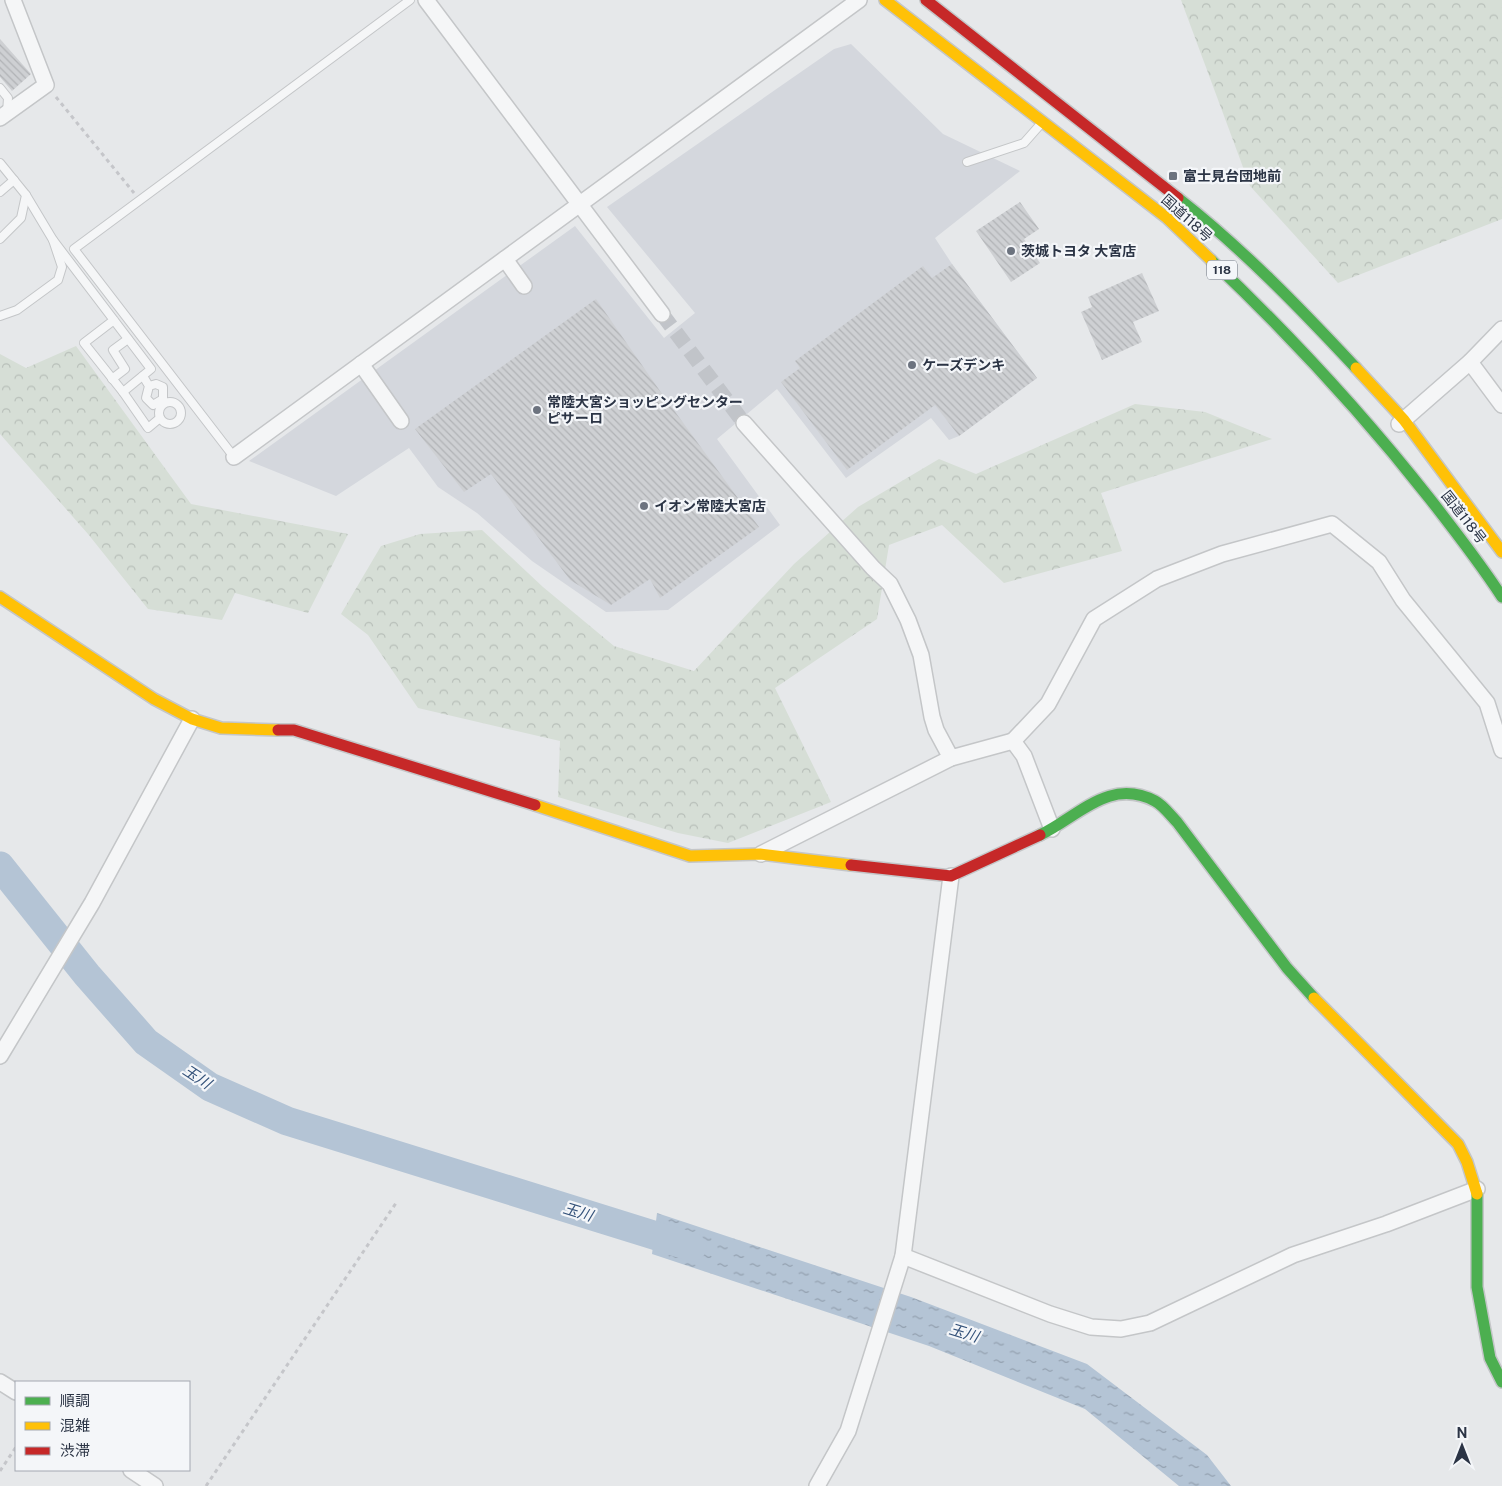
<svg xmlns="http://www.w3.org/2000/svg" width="1502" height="1486" font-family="'Public Sans','Noto Sans JP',sans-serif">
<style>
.built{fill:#d4d7dd}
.forest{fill:url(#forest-crowns)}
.water{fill:url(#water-ripples)}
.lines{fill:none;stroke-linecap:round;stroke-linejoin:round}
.river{stroke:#b4c4d5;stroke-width:29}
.building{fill:url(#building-back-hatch)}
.street-tunnel{stroke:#c1c4c9;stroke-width:15;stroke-dasharray:15 8;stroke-linecap:butt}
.lane-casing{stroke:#c4c6c8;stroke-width:10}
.street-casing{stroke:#c4c6c8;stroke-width:18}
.fast-casing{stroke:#c4c6c8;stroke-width:14}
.slow-casing{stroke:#c4c6c8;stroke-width:14}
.jam-casing{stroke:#c4c6c8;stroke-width:14}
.path{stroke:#c5c6ca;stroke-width:3;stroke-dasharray:4 4;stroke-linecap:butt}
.lane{stroke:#f5f6f7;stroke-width:8}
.street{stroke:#f5f6f7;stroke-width:15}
.fast{stroke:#4caf50;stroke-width:11}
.slow{stroke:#ffc107;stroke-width:11}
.jam{stroke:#c62828;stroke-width:11}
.poi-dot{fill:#6c737f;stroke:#f4f6f9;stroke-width:2}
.labels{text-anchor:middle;stroke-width:4.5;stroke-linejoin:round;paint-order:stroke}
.shield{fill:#f4f6f9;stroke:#676e7b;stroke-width:1}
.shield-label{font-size:12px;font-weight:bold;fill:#2b3445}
.poi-label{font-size:14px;font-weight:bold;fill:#2b3445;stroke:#f4f6f9;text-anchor:start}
.street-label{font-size:14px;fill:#2b3445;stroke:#f4f6f9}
.water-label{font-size:15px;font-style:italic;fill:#34527a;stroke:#f4f6f9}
</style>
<defs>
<pattern id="forest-crowns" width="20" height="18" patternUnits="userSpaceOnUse" patternTransform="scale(1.25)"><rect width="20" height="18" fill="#d6ded6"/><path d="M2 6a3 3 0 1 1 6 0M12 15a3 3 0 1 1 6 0" fill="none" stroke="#b8bfb9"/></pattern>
<pattern id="water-ripples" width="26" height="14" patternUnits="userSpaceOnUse" patternTransform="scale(1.25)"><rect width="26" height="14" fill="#b4c4d5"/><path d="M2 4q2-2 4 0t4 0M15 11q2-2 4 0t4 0" fill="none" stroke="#93a0af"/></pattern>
<pattern id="building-back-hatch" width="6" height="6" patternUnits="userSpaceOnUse" patternTransform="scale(1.25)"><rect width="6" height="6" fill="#ced0d3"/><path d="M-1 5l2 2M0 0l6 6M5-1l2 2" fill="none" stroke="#b1b3b6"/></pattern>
</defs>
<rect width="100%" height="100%" fill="#e6e8ea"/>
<!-- built -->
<path class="built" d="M 851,44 L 943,134 L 1020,171 L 935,238 L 952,264 L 1037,378 L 959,436 L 949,440 L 931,418 L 846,478 L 777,389 L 717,439 L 780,525 L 668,610 L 606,612 L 532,561 L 477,513 L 438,487 L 409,448 L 336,496 L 249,461 L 575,226 L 664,338 L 695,313 L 607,207 L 834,49 Z"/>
<!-- forest -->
<g class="forest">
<path d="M 1181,0 L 1502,0 L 1502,219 L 1338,283 L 1250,186 Z"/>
<path d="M 76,346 L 191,504 L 348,534 L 308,613 L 235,593 L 222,620 L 148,609 L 88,534 L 0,434 L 0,354 L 26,368 Z"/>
<path d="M 1135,404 L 1205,412 L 1272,439 L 1101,493 L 1122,551 L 1004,583 L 942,525 L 889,545 L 877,619 L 775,688 L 831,802 L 728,843 L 678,833 L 558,797 L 560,741 L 418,708 L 368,635 L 341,614 L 381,546 L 420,534 L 482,530 L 543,587 L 614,646 L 694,671 L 794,564 L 858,507 L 939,459 L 976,474 Z"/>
</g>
<!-- water -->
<path class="water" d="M 657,1213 L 911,1297 L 1087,1364 L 1207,1455 L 1231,1486 L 1179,1486 L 1085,1409 L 929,1346 L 652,1254 Z"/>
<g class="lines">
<!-- river -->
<path class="river" d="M 0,866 L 87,975 L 146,1042 L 210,1087 L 287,1121 L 692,1247"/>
</g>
<!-- building -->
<g class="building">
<path d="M 0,39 L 31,74 L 12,91 L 0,77 Z"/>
<path d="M 1020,202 L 1039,229 L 1024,239 L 1040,263 L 1011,282 L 976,231 Z"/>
<path d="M 952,264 L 1037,378 L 959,436 L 935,405 L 847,470 L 781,382 L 800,368 L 795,361 L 923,266 L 932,278 Z"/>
<path d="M 1142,273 L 1159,311 L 1133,322 L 1142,342 L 1102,360 L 1081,312 L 1092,307 L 1088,297 Z"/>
<path d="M 596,299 L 660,391 L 759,527 L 660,598 L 650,579 L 611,605 L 570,580 L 491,474 L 464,492 L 415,429 Z"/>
</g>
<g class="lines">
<!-- street-tunnel -->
<path class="street-tunnel" d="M 662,314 L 744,423"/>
<defs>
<g id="lane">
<path d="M 0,88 L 8,98 L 7,113"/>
<path d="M 967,162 L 1024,143 L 1039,126"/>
<path d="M 0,163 L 26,195 L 21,218 L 0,239"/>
<path d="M 0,192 L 14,180"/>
<path d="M 53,240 L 151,369 L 123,392 L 84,343 L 114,320"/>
<path d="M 0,316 L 17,310 L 58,280 L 62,267 L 53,240 L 26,195"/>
<path d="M 143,376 L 149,386 L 156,384 L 163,387 L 163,399 L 153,405 L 146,398 L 149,386"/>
<path d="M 112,379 L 125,369 L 113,350 L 128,339"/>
<path d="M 123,392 L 148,428 L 160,418"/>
<circle cx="170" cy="413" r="11"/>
<path d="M 234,457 L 74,249 L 410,0"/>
</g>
<g id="street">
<path d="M 426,0 L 662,314"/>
<path d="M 0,118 L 46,85 L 13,0"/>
<path d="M 505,259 L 524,286"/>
<path d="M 1470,362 L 1502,405"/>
<path d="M 361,364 L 401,421"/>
<path d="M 744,423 L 873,568 L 890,584 L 908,620 L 921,655 L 932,717 L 936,730 L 951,758"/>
<path d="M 1399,424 L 1470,362 L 1502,329"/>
<path d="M 234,457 L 859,0"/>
<path d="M 1013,741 L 1048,704 L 1094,619 L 1157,579 L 1222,554 L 1332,524 L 1379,562 L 1403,600 L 1487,703 L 1502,750"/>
<path d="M 761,854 L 951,758 L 1013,741 L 1024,756 L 1052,829"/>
<path d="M 0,1056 L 92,903 L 192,719"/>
<path d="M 903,1256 L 1050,1314 L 1091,1327 L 1121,1329 L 1150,1323 L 1293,1255 L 1386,1224 L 1477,1189"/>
<path d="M 0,1382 L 16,1392"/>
<path d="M 131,1470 L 155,1486"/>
<path d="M 817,1486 L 848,1431 L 903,1256 L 951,876"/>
</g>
<g id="fast">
<path d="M 1178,198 C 1242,248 1300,308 1356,368"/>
<path d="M 1211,260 C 1290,335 1363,414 1430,499 C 1455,531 1480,563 1502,597"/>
<path d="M 1040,835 C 1078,817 1109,777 1155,801 C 1163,805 1171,816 1177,822 L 1287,968 L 1314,998"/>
<path d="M 1477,1194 L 1477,1287 L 1490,1358 L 1502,1382"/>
</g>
<g id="slow">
<path d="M 885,0 L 1167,218 L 1211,260"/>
<path d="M 1356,368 L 1404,420 L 1502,552"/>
<path d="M 0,597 L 154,699 L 192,719 L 221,728 L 278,730"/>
<path d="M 535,805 L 690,856 L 760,854 L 851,865"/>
<path d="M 1314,998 L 1458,1144 L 1467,1162 L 1477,1194"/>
</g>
<g id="jam">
<path d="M 926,0 L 1178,198"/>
<path d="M 278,730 L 294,730 L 535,805"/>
<path d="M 851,865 L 951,876 L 1040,835"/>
</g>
</defs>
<!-- lane casing -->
<use href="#lane" class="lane-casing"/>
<!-- street casing -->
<use href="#street" class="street-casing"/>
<!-- fast casing -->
<use href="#fast" class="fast-casing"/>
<!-- slow casing -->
<use href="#slow" class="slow-casing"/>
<!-- jam casing -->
<use href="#jam" class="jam-casing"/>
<!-- path -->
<g class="path">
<path d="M 56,97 L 134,193"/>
<path d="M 0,1471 L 16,1447"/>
<path d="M 206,1486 L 396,1203"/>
</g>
<!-- lane -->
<use href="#lane" class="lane"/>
<!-- street -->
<use href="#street" class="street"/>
<!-- fast -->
<use href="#fast" class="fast"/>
<!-- slow -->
<use href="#slow" class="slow"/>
<!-- jam -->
<use href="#jam" class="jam"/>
</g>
<!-- markers -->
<g class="poi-dot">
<rect x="1168" y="171" width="10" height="10" rx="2.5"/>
<circle cx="1011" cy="251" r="5"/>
<circle cx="912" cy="365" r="5"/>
<circle cx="537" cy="410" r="5"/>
<circle cx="644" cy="506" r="5"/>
</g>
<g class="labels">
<!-- shield labels -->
<rect class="shield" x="1207" y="260.5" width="30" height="19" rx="4"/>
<g class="shield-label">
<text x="1222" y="274">118</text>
</g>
<!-- poi labels -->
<g class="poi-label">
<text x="1183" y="181">富士見台団地前</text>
<text x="1021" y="256">茨城トヨタ 大宮店</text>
<text x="922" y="370">ケーズデンキ</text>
<text x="547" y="407">常陸大宮ショッピングセンター<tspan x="547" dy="16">ピサーロ</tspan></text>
<text x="654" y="511">イオン常陸大宮店</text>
</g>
<!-- street labels -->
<g class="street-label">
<text transform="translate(1187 218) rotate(42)" y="5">国道118号</text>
<text transform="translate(1464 517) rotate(52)" y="5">国道118号</text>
</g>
<!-- water labels -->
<g class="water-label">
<text transform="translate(197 1077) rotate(33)" y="5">玉川</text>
<text transform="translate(578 1212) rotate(17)" y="5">玉川</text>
<text transform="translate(964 1333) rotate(17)" y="5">玉川</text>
</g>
</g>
<!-- legend -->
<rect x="15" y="1381" width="175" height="90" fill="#f4f6f9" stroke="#a4a8b1"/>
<rect x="25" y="1397" width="25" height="8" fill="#4caf50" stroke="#a4a8b1"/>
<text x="60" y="1406" font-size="15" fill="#2b3445">順調</text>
<rect x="25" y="1422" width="25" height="8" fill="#ffc107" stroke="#a4a8b1"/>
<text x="60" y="1431" font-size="15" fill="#2b3445">混雑</text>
<rect x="25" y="1447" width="25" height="8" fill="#c62828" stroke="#a4a8b1"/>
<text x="60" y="1456" font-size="15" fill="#2b3445">渋滞</text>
<!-- north arrow -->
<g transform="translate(1462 1446)" stroke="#f4f6f9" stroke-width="4" paint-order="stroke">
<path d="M0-4L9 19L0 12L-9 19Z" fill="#2b3445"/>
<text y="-8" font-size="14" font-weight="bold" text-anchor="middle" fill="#2b3445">N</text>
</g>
</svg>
